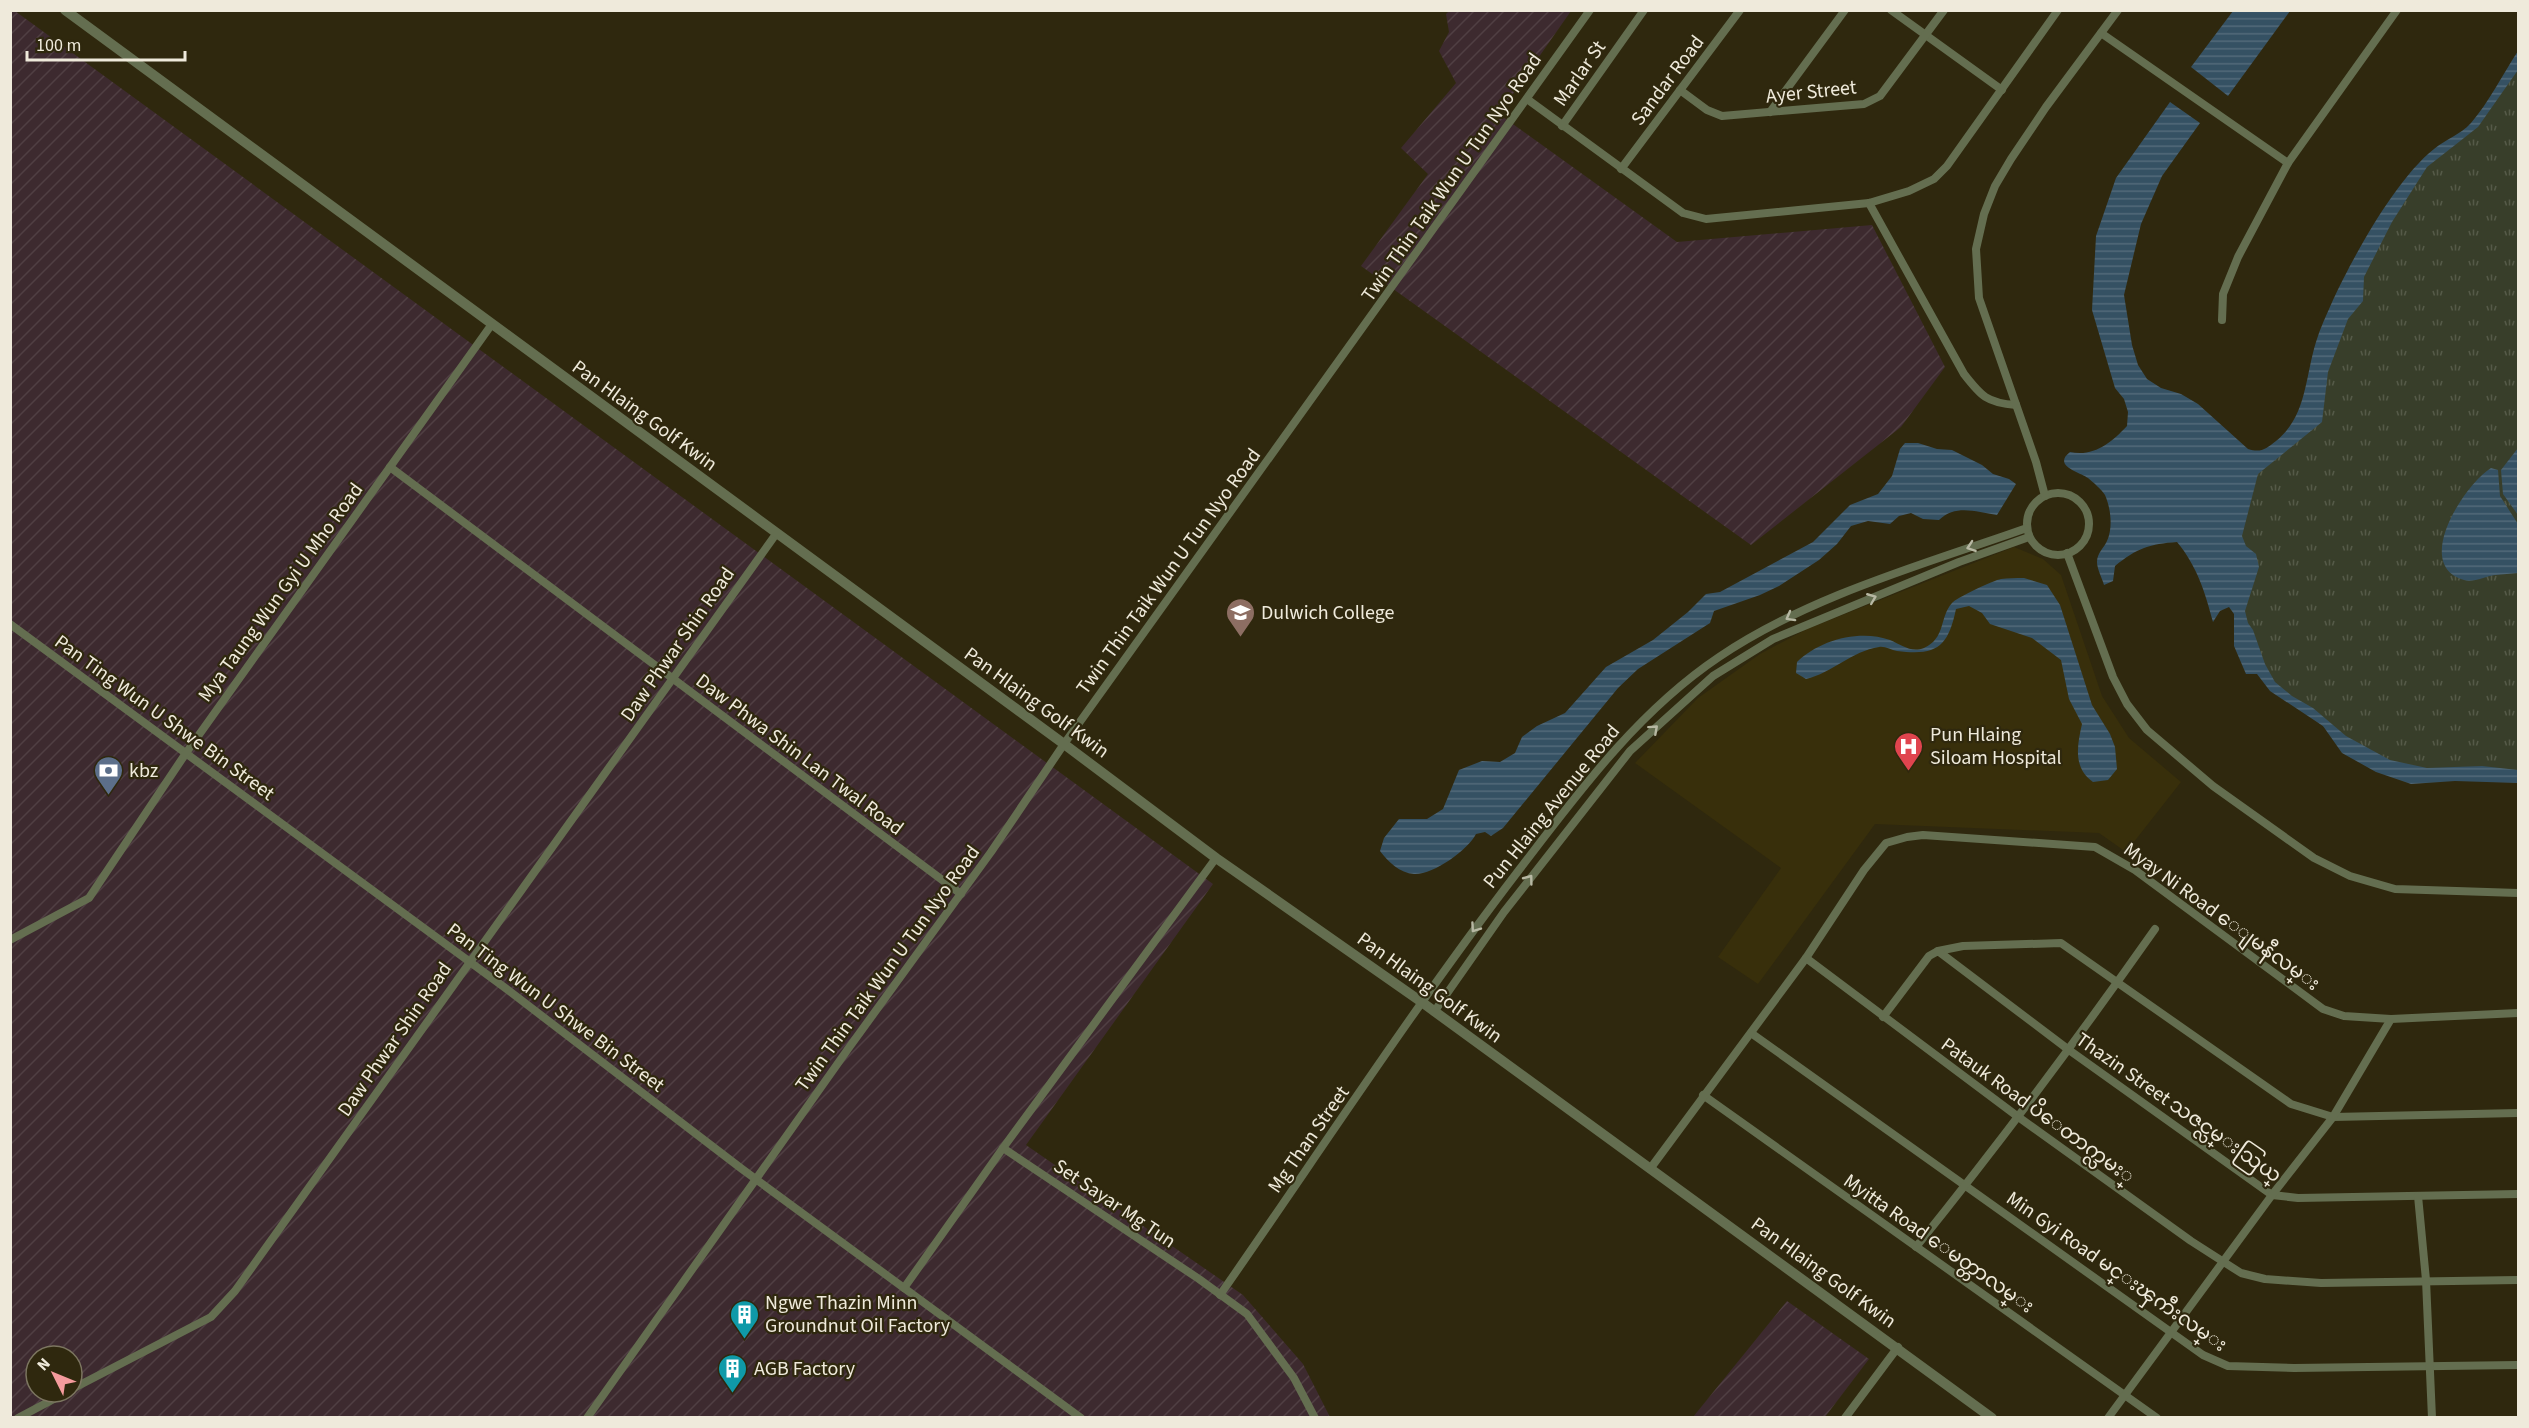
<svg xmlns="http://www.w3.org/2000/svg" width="2529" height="1428" font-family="'Source Sans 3','Noto Sans Myanmar',sans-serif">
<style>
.built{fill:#382f0b}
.industrial{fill:url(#industrial-furrows);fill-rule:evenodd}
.grass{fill:url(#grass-tufts)}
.water{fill:url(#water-rules)}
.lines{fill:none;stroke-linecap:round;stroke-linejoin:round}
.minor{stroke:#646e50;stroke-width:8}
.tertiary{stroke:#646e50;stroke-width:10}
.oneway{stroke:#b7b8a3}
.labels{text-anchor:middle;stroke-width:4.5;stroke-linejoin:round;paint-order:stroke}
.street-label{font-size:20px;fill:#efeadb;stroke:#2f280e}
.poi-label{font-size:20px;fill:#efeadb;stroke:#2f280e;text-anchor:start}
</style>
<defs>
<pattern id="industrial-furrows" width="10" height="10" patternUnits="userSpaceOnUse" patternTransform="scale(1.5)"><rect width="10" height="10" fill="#3d2a2f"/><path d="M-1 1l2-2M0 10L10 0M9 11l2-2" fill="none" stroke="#503f43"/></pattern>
<pattern id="grass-tufts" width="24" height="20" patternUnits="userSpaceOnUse" patternTransform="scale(1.5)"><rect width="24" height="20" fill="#383e2a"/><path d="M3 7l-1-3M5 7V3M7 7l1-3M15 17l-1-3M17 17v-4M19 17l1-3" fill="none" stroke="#555a48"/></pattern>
<pattern id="water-rules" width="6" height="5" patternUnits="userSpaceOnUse" patternTransform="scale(1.5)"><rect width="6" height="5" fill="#355163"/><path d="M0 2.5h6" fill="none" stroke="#536a79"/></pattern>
</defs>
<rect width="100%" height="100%" fill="#2f280e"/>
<!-- built -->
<path class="built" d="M 2014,547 L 2043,559 L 2061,575 L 2102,696 L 2129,738 L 2181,782 L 2126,852 L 2099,833 L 1875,824 L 1758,984 L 1718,957 L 1781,868 L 1635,763 L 1698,698 L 1760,654 L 1807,629 Z"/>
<!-- industrial -->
<g class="industrial">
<path d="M 10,11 L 15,11 L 1213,884 L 1026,1145 L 1243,1295 L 1303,1364 L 1330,1417 L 11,1417 ZM 36,1356 L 72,1356 L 72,1392 L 36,1392 Z"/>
<path d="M 1449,11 L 1571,11 L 1499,114 L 1677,242 L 1872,225 L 1945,367 L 1901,427 L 1751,545 L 1361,266 L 1428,174 L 1401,148 L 1456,83 L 1439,51 L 1449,32 L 1446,14 Z"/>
<path d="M 1787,1301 L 1869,1359 L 1825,1417 L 1693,1417 Z"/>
</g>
<!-- grass -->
<path class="grass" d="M 2518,57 L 2518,776 L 2416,774 L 2355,751 L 2275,689 L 2200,531 L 2308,419 L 2343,302 L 2406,186 L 2435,155 L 2475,124 Z"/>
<!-- water -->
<g class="water">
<path d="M 2233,11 L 2290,11 L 2228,96 L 2191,67 Z"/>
<path d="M 2518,51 L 2518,70 L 2478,127 L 2427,167 L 2392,222 L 2364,277 L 2363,301 L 2348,319 L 2328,372 L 2322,422 L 2258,474 L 2242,536 L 2246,546 L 2256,554 L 2259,567 L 2245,611 L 2248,623 L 2253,630 L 2265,664 L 2275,682 L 2292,696 L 2313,708 L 2346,736 L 2390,760 L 2427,768 L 2482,766 L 2518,770 L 2518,783 L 2455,781 L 2411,784 L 2376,772 L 2342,753 L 2323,726 L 2270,691 L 2257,674 L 2246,674 L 2234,646 L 2234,614 L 2229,607 L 2220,611 L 2213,622 C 2205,592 2197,566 2177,542 C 2150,544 2137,548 2115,566 L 2113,581 L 2104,585 C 2102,578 2097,569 2097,562 C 2097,553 2104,548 2107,541 C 2113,528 2111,509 2105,495 C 2102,490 2093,482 2088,478 C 2080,472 2052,466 2070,452 C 2094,457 2111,443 2127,426 L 2128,412 L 2124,399 L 2115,388 L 2092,310 L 2096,236 L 2116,178 L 2170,102 L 2200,123 L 2162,176 L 2141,224 L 2124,295 L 2132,345 L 2138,365 L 2147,379 L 2161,388 L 2181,394 L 2198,404 L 2248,449 C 2261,453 2266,449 2276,441 C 2307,416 2305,377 2316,342 C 2320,328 2327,314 2333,300 C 2354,255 2396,179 2434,149 C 2446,139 2460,135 2471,123 C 2489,102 2503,74 2518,51 Z"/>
<path d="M 1905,443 L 1918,443 L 1937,449 L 1952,450 L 1982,465 L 1993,474 L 2009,479 L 2016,484 L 1997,515 C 1976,512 1956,504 1939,520 L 1923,519 L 1911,513 L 1899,516 L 1890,524 L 1868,521 L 1851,526 L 1837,544 L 1819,560 L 1779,586 L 1760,595 L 1714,611 L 1710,623 L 1638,669 L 1618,688 L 1503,828 L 1491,836 L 1485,832 L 1476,834 C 1468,850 1433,875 1414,874 C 1400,873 1388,862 1380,851 L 1384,838 L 1399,819 L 1427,819 L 1443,809 L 1459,770 L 1482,761 L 1500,762 L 1515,753 L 1522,737 L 1537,726 L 1565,713 L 1606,667 L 1653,640 L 1688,612 L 1706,594 L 1720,592 L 1813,542 L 1850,505 L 1878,494 L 1892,476 L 1900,449 Z"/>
<path d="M 2518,448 L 2518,515 L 2503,494 L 2501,470 Z"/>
<path d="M 2491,468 L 2498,470 L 2500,496 L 2518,524 L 2518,573 C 2511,574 2503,574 2495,575 C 2486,576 2473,583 2464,580 C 2412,565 2464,485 2491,468 Z"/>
<path d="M 2024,578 L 2047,585 L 2060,605 L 2092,705 L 2110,734 L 2115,747 L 2117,769 L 2108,780 L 2093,782 C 2073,768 2077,746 2082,724 L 2069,699 L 2061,660 L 2032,638 L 1990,624 L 1982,613 L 1969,606 L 1956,609 C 1948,647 1937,656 1897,651 C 1891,650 1885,646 1879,647 C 1852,651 1832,673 1806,679 L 1796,673 L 1797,662 C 1819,640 1860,629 1890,640 C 1902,645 1911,653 1924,648 C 1946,638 1939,618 1952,603 C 1956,598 1994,580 2001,579 C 2008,578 2016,578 2024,578 Z"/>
</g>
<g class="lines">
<!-- minor -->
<g class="minor">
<path d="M 1891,10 L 2002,90"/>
<path d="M 2101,33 L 2288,163"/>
<path d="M 1680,90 L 1707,110 L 1722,116 L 1864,104 L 1880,96 L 1944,10"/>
<path d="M 1527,99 L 1683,213 L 1706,219 L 1869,203 L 1909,191 L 1934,179 L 1947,166 L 2058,10"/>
<path d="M 1770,112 L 1845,10"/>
<path d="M 1562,126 L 1644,10"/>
<path d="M 1621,169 L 1740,10"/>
<path d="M 1869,203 L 1964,374 C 1981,396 1987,403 2016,405"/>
<path d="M 2222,320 L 2223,294 L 2238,257 L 2288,163 L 2397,10"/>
<path d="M 390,467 L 961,894"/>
<circle cx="2058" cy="524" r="31"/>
<path d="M 2045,496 L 2036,462 L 1979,298 L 1976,249 L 1984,214 L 1995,186 L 2011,159 L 2046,107 L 2118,10"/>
<path d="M 2067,553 L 2113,677 L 2127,704 L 2147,730 L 2213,786 L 2314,858 L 2350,876 L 2395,889 L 2518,893"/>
<path d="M 10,624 L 504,987 L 742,1169 L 1081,1418"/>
<path d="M 10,940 L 89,898 L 186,753 L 492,324"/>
<path d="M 1938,951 L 1963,946 L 2061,943 L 2291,1104 L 2333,1117 L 2518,1113"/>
<path d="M 1806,958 L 1864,870 L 1886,843 L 1907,837 L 1923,835 L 2095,847 L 2135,870 L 2323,1009 L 2344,1016 L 2391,1019"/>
<path d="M 1434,1012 L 1504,912 L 1630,751 L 1713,676 L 1773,639 L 1959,562 L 2029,537"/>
<path d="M 1883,1017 L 1929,956 L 1938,951 L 2069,1050 L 2272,1195 L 2298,1198 L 2518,1194"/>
<path d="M 1751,1033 L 2203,1355 L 2228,1366 L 2294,1368 L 2518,1365"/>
<path d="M 1703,1095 L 2157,1418"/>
<path d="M 1003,1148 L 1216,858"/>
<path d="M 1650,1169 L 1806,958 L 2017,1116 L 2191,1241 L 2241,1273 L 2265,1279 L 2321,1283 L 2518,1280"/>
<path d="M 2418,1196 L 2426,1280 L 2432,1418"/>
<path d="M 1916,1247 C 1999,1144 2079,1037 2155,929"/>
<path d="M 904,1288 L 1003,1148 L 1199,1279 L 1247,1314 L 1294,1378 L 1315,1418"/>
<path d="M 1220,1295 C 1319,1153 1414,1007 1519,870 C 1578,793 1637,712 1719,657 C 1809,596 1925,564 2027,528"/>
<path d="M 72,1389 L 211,1317 L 235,1291 L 776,534"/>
<path d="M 18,1418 L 67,1392"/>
<path d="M 587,1418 L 848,1049 L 991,852 L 1064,744 L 1590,10"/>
<path d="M 1845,1418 L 1898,1347"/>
<path d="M 2108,1418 L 2272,1195 L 2333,1117 L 2391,1019 L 2518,1013"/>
</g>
<!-- tertiary -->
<path class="tertiary" d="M 65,10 L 1064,744 L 1216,858 L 1423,1003 L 1992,1418"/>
</g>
<!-- one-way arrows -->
<defs><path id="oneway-chevron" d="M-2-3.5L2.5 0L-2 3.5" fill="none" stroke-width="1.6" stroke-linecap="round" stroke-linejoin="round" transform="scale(1.5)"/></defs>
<g class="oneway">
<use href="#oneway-chevron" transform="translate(1971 547) rotate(161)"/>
<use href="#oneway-chevron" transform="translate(1872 598) rotate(-22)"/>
<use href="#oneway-chevron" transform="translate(1790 617) rotate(151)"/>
<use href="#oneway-chevron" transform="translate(1654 729) rotate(-42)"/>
<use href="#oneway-chevron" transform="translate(1529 879) rotate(-53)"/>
<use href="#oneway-chevron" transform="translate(1475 928) rotate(125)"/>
</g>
<!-- icons -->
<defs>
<symbol id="university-pin" viewBox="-11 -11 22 30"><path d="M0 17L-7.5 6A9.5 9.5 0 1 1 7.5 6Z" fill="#8d6e63" stroke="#2f280e"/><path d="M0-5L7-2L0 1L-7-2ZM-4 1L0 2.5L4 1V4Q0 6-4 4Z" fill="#fff"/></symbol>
<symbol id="hospital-pin" viewBox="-11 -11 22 30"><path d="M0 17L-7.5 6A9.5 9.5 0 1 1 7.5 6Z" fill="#e0444e" stroke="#2f280e"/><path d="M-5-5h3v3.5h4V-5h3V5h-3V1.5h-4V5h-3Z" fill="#fff"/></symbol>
<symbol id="bank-pin" viewBox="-11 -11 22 30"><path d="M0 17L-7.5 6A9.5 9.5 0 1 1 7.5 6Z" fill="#5c6f8a" stroke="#2f280e"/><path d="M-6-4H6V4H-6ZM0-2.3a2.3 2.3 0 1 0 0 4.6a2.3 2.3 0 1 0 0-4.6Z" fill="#fff"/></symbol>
<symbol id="building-pin" viewBox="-11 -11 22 30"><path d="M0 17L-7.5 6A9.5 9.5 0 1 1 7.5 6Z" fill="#0f9aa8" stroke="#2f280e"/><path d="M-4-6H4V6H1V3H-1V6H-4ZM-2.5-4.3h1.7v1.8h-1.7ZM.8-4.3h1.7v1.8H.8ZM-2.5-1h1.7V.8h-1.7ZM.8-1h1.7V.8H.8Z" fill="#fff"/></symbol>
</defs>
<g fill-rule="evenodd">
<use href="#university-pin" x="1224" y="596" width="33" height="45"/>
<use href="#hospital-pin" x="1892" y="730" width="33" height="45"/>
<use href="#bank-pin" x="92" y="754" width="33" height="45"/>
<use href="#building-pin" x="728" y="1298" width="33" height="45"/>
<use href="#building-pin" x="716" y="1352" width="33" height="45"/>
</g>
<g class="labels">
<!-- street labels -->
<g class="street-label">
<text transform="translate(1579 73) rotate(-55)" y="7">Marlar St</text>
<text transform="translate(1667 80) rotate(-53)" y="7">Sandar Road</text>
<text transform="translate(1811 91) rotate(-6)" y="7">Ayer Street</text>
<text transform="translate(1451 177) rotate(-55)" y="7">Twin Thin Taik Wun U Tun Nyo Road</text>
<text transform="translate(645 415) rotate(36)" y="7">Pan Hlaing Golf Kwin</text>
<text transform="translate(1168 571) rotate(-54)" y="7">Twin Thin Taik Wun U Tun Nyo Road</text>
<text transform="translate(280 592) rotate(-54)" y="7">Mya Taung Wun Gyi U Mho Road</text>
<text transform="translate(677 644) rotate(-55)" y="7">Daw Phwar Shin Road</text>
<text transform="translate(1037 702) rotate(36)" y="7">Pan Hlaing Golf Kwin</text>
<text transform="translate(165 717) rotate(36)" y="7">Pan Ting Wun U Shwe Bin Street</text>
<text transform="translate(800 754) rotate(37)" y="7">Daw Phwa Shin Lan Twal Road</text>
<text transform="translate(1551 806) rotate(-51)" y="7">Pun Hlaing Avenue Road</text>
<text transform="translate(2222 916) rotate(36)" y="7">Myay Ni Road ေျမနီလမ္း</text>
<text transform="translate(887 968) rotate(-54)" y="7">Twin Thin Taik Wun U Tun Nyo Road</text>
<text transform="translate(1430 987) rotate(36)" y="7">Pan Hlaing Golf Kwin</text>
<text transform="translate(556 1007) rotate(37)" y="7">Pan Ting Wun U Shwe Bin Street</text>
<text transform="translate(394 1039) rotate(-55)" y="7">Daw Phwar Shin Road</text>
<text transform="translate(2179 1107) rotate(35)" y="7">Thazin Street သဇင္လမ္းသြယ္</text>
<text transform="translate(2038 1110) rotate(36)" y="7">Patauk Road ပိေတာက္လမး္</text>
<text transform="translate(1308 1139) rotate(-55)" y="7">Mg Than Street</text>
<text transform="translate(1115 1203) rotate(34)" y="7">Set Sayar Mg Tun</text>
<text transform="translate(1939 1243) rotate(35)" y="7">Myitta Road ေမတ္တာလမ္း</text>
<text transform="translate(2117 1271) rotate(35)" y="7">Min Gyi Road မင္းၾကီးလမ္း</text>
<text transform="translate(1824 1272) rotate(36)" y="7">Pan Hlaing Golf Kwin</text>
</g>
<!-- poi labels -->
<g class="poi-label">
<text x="1261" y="619">Dulwich College</text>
<text x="1930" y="741">Pun Hlaing<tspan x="1930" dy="23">Siloam Hospital</tspan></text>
<text x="129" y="777">kbz</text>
<text x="765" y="1309">Ngwe Thazin Minn<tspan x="765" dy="23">Groundnut Oil Factory</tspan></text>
<text x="754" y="1375">AGB Factory</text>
</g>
</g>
<!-- border -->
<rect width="2529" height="1428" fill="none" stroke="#efeadb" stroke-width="24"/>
<!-- north arrow -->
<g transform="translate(54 1374) rotate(313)"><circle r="28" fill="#2f280e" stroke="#7c7660" stroke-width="1.5"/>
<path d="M0-4.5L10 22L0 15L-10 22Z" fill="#f59b9d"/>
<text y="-9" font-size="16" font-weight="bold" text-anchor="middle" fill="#efeadb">N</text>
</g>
<!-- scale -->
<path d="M27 51v9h158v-9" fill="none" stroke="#efeadb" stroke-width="3"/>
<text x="36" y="51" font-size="18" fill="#efeadb" stroke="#2f280e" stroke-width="4.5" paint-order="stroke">100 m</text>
</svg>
